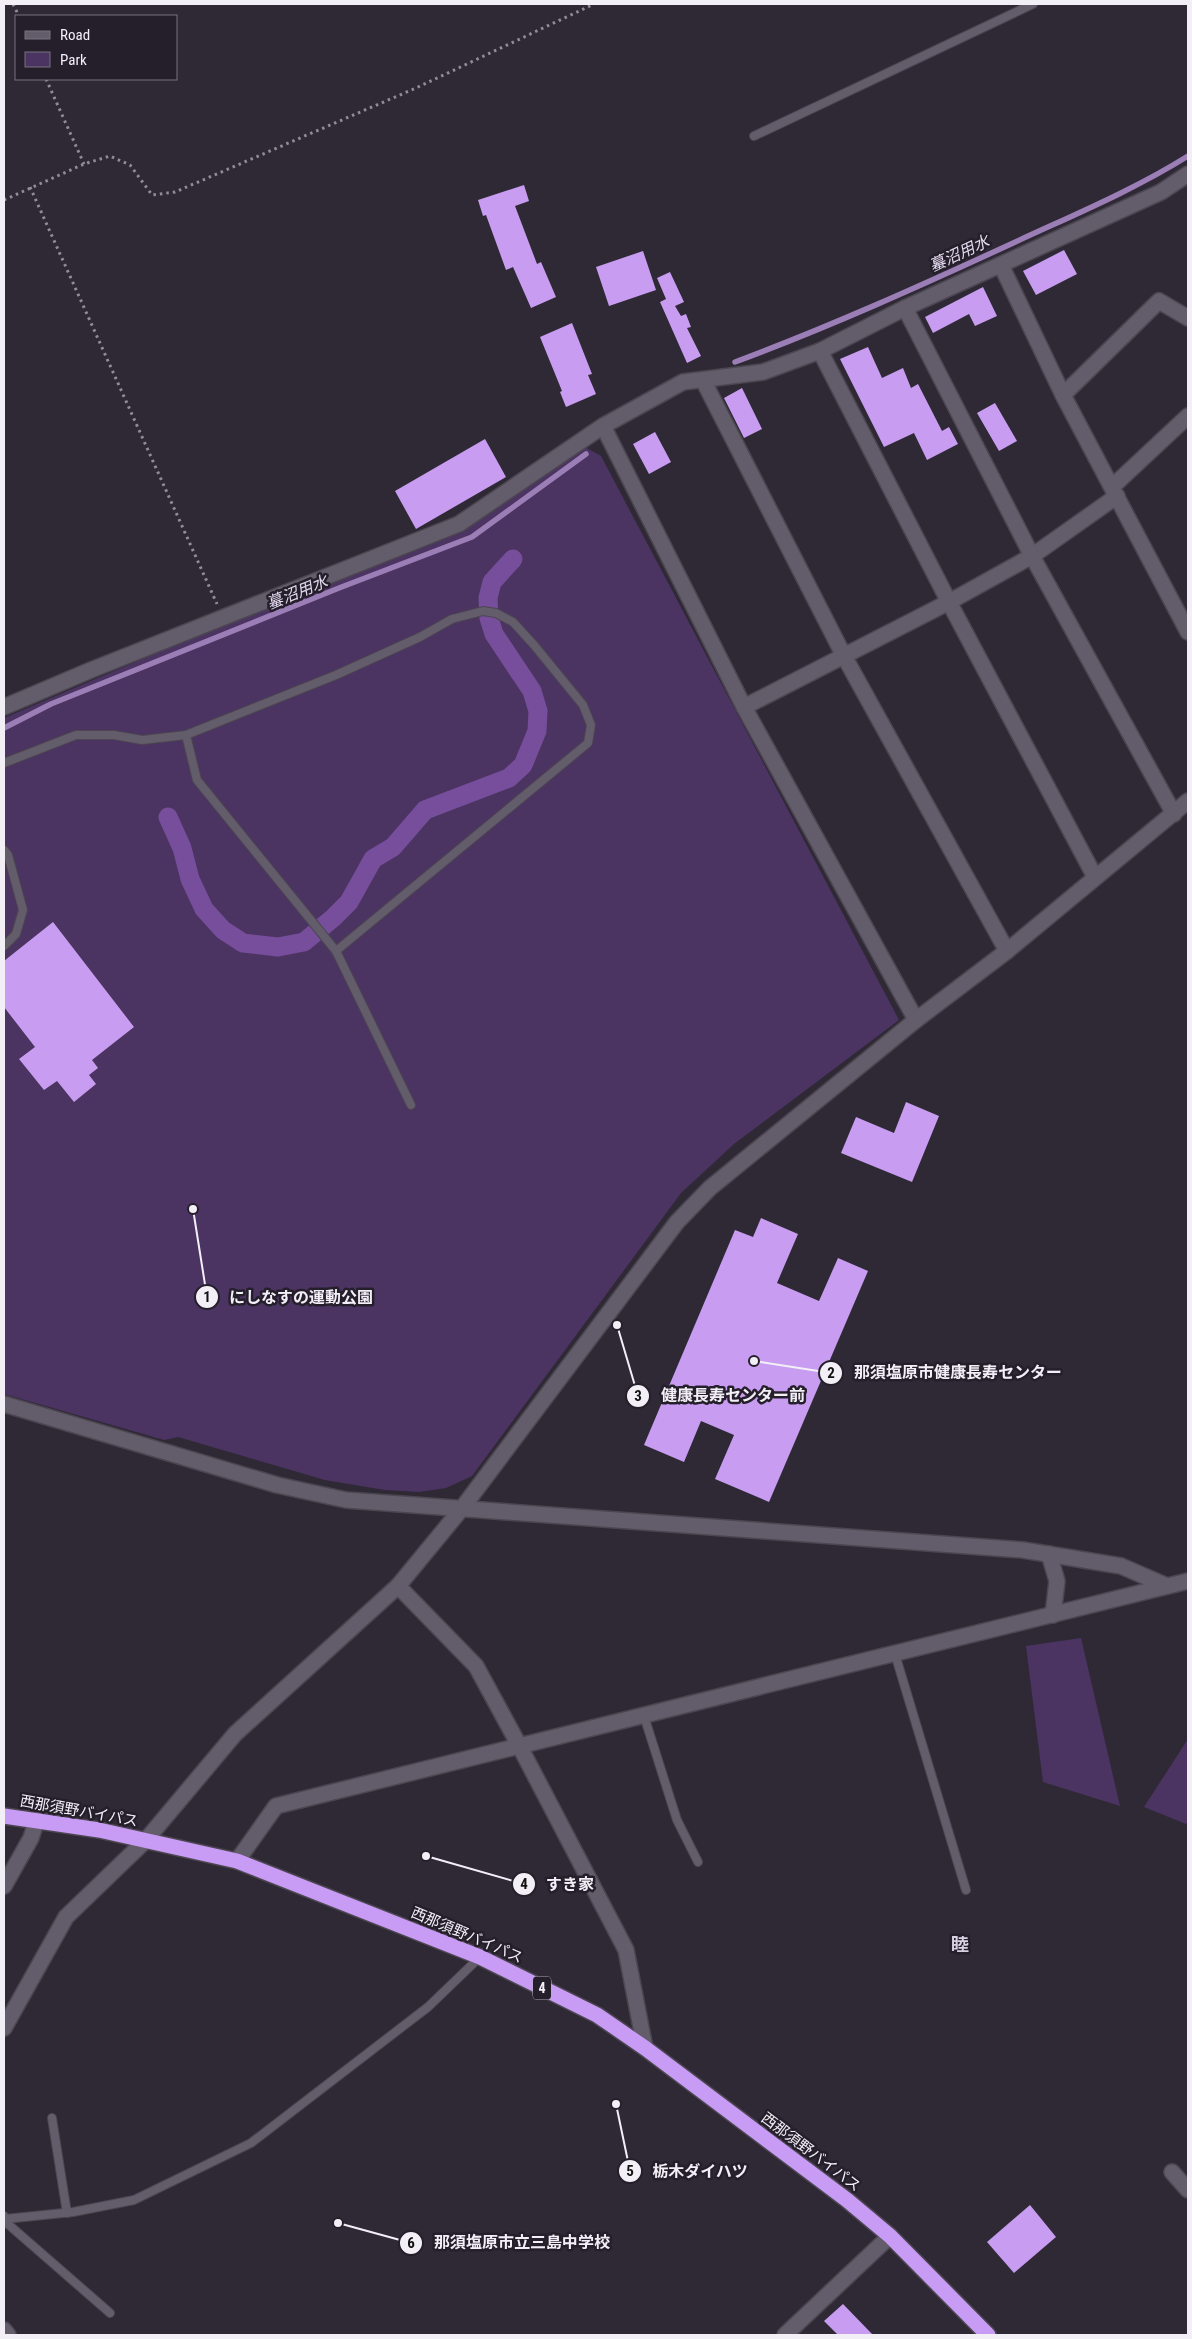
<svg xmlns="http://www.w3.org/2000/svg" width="1192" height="2339" font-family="'Roboto Condensed','Noto Sans JP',sans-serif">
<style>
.green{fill:#4b3461}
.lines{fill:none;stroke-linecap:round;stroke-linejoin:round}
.stream{stroke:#9c7eb7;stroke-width:5.5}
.canal{stroke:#774e9b;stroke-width:19}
.building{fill:#c89df1}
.lane-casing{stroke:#4c4651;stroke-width:10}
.street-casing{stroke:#4c4651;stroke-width:18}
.secondary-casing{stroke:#4c4651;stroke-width:18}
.highway-casing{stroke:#4c4651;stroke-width:18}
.path{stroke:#918c97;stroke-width:3;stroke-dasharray:2.5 4;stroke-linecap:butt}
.lane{stroke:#635c6b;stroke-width:8}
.street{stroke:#635c6b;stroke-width:15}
.secondary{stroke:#635c6b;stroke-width:15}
.highway{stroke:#c89bf4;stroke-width:15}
.labels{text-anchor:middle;stroke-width:5;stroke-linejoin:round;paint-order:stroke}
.shield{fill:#251f2b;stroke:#b5b1ba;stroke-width:1}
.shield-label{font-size:14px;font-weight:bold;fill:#f3eff7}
.street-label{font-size:15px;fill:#f3eff7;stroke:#251f2b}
.water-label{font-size:16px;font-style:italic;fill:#e4d9ef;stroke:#251f2b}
.quarter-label{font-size:18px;font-weight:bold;fill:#d9d1e2;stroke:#251f2b}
.leader{fill:none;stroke:#f3eff7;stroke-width:2}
.callout-dot{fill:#f3eff7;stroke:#251f2b;stroke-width:2}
.mark-label{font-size:15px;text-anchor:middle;font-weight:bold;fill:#111}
.callout-label{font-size:16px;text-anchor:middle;font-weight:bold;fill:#f3eff7;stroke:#251f2b;stroke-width:5;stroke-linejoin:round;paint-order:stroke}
</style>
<rect width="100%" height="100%" fill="#2f2936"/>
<!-- green -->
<g class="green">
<path d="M 585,447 L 601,456 L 899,1020 L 734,1144 L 681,1193 L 472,1476 L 446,1488 L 419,1492 L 385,1490 L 325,1480 L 178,1437 L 164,1440 L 4,1394 L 4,718 L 180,643 L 463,531 Z"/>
<path d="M 1081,1638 L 1120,1806 L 1043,1782 L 1026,1646 Z"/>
<path d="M 1188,1739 L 1188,1822 L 1186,1824 L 1144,1807 Z"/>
</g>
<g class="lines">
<!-- stream -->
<g class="stream">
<path d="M 735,362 C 829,327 920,286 1011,244 C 1071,216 1132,191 1188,156"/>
<path d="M 4,728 L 51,704 L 339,588 L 472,537 L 586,454"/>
</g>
<!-- canal -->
<path class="canal" d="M 168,817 L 182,848 L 190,879 L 204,909 L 223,930 L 243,943 L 278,947 L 304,942 L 333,918 L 349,902 L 373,859 L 393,847 L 425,810 L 509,778 L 523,765 L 537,731 L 538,711 L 532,691 L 494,634 L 489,618 L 488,598 L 492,582 L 513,559"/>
</g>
<!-- building -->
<g class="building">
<path d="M 524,185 L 529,201 L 515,206 L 537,264 L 541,262 L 556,297 L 531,308 L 513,267 L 506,270 L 486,215 L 483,216 L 478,200 Z"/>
<path d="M 1064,250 L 1077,274 L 1036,295 L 1023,271 Z"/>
<path d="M 643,251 L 656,290 L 609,306 L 596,267 Z"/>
<path d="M 670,272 L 684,302 L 675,306 L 681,316 L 686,314 L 691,327 L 687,328 L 701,356 L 687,363 L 660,302 L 666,299 L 657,278 Z"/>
<path d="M 983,287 L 997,316 L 975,326 L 969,314 L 933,333 L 925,317 Z"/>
<path d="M 572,323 L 592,374 L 588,375 L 596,394 L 566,407 L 560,392 L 562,391 L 540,337 Z"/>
<path d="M 868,347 L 882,378 L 903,368 L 911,388 L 918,384 L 942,431 L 949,427 L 958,444 L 927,460 L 914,433 L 884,447 L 840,359 Z"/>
<path d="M 742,388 L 762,429 L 744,438 L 724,398 Z"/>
<path d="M 995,403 L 1017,441 L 999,451 L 977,413 Z"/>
<path d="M 655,432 L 671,462 L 649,474 L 633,444 Z"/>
<path d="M 485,439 L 506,477 L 416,529 L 395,491 Z"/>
<path d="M 53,922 L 134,1027 L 92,1060 L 98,1068 L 89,1075 L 96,1084 L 74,1102 L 57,1081 L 44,1090 L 19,1059 L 35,1047 L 4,1007 L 4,961 Z"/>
<path d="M 906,1102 L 939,1116 L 912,1182 L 841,1153 L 856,1117 L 894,1133 Z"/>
<path d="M 761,1218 L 798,1234 L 777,1283 L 819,1301 L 838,1258 L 868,1271 L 769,1502 L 715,1479 L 734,1435 L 701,1421 L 684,1462 L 644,1445 L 735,1230 L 753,1237 Z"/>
<path d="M 1030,2205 L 1056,2237 L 1014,2273 L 987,2242 Z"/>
<path d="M 843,2304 L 873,2335 L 838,2335 L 824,2321 Z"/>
</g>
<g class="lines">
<defs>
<g id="lane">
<path d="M 754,136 L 1033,4"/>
<path d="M 186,735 L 197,780 L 336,951"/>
<path d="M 4,763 L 76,735 L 114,735 L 142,740 L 186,735 L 336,675 L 420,637 L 452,619 L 483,611 L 496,613 L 513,622 L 534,645 L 583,705 L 591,725 L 588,743 L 336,951 L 411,1105"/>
<path d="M 4,850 L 8,855 L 23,910 L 16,934 L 4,946"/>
<path d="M 895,1654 L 966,1890"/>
<path d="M 644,1716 L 677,1820 L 698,1862"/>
<path d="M 52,2118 L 67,2213"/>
<path d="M 4,2216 L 9,2225 L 110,2313"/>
<path d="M 5,2219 L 73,2212 L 134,2200 L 251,2143 L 428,2007 L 480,1957"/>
</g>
<g id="street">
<path d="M 1001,265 L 1063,395 L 1188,632"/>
<path d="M 905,308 L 1032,556 L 1174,814"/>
<path d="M 820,351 L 949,602 L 1095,877"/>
<path d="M 703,380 L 844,656 L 1007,951"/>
<path d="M 1063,395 L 1159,301 L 1188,318"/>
<path d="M 1112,487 L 1188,416"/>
<path d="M 4,707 L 91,670 L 459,524 L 603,426 L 683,382 L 763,372 L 820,351 L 905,308 L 1161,192 L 1188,174"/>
<path d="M 744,707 L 949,602 L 1032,556 L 1117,496"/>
<path d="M 398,1586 L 476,1666 L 520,1747 L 626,1950 L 645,2048"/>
<path d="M 4,1886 L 31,1838 L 37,1819"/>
<path d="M 4,2028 L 66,1917 L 146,1840 L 235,1734 L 398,1586 L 463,1507"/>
<path d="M 1172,2172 L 1188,2190"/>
<path d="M 4,2330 L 8,2335"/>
<path d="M 785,2335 L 890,2236"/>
</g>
<g id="secondary">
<path d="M 603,426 L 744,707 L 916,1020"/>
<path d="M 4,1404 L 277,1485 L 346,1500 L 1023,1550 L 1121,1566 L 1167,1586"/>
<path d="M 463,1507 L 677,1222 L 710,1188 L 916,1020 L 1007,951 L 1188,801"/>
<path d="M 1049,1554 L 1057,1581 L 1053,1615"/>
<path d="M 237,1861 L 276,1806 L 1188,1581"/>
</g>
<path id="highway" d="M 4,1816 L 99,1830 L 237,1861 L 480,1957 L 597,2015 L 645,2048 L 847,2200 L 890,2236 L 988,2335"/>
</defs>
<!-- lane casing -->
<use href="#lane" class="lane-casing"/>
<!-- street casing -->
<use href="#street" class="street-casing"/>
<!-- secondary casing -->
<use href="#secondary" class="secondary-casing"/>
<!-- highway casing -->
<use href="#highway" class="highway-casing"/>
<!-- path -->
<g class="path">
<path d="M 13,4 L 19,16"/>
<path d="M 46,79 L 84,164"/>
<path d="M 30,187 L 217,604"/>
<path d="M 4,200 L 84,164 L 110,156 L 130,165 L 152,195 L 175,192 L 416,88 L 594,4"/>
</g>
<!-- lane -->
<use href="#lane" class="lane"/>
<!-- street -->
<use href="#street" class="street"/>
<!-- secondary -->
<use href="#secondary" class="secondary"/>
<!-- highway -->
<use href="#highway" class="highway"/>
</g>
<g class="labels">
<!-- shield labels -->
<rect class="shield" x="533" y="1976.5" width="18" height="23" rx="4"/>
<g class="shield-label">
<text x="542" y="1993">4</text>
</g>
<!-- street labels -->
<g class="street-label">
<text transform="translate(79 1811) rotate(10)" y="5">西那須野バイパス</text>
<text transform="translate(467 1935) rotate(23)" y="5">西那須野バイパス</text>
<text transform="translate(811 2152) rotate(37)" y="5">西那須野バイパス</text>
</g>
<!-- water labels -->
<g class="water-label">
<text transform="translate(959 253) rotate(-25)" y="6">蟇沼用水</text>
<text transform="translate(297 592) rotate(-22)" y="6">蟇沼用水</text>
</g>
<!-- quarter labels -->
<g class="quarter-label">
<text x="960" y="1951">睦</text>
</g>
</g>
<!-- callouts -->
<path class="leader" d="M193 1209L207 1297M754 1361L831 1373M617 1325L638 1396M426 1856L524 1884M616 2104L630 2171M338 2223L411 2243"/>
<g class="callout-dot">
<circle cx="193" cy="1209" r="5"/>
<circle cx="754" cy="1361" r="5"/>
<circle cx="617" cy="1325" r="5"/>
<circle cx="426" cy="1856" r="5"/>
<circle cx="616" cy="2104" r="5"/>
<circle cx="338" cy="2223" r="5"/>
<circle cx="207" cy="1297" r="12"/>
<circle cx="831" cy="1373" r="12"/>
<circle cx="638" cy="1396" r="12"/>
<circle cx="524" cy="1884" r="12"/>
<circle cx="630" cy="2171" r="12"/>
<circle cx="411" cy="2243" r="12"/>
</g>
<g class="mark-label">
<text x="207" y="1302">1</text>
<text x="831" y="1378">2</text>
<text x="638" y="1401">3</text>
<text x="524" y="1889">4</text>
<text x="630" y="2176">5</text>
<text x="411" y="2248">6</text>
</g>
<g class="callout-label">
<text x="301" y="1303">にしなすの運動公園</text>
<text x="958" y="1378">那須塩原市健康長寿センター</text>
<text x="733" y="1401">健康長寿センター前</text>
<text x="570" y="1890">すき家</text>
<text x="700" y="2177">栃木ダイハツ</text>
<text x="522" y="2248">那須塩原市立三島中学校</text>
</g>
<!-- border -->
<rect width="1192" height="2339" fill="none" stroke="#f3eff7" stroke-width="10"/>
<!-- legend -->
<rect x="15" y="15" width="162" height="65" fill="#251f2b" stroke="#77727d"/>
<rect x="25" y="31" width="25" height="8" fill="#635c6b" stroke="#77727d"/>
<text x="60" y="40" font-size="15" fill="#f3eff7">Road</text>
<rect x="25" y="52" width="25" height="15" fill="#4b3461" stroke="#77727d"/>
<text x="60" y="65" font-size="15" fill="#f3eff7">Park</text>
</svg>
